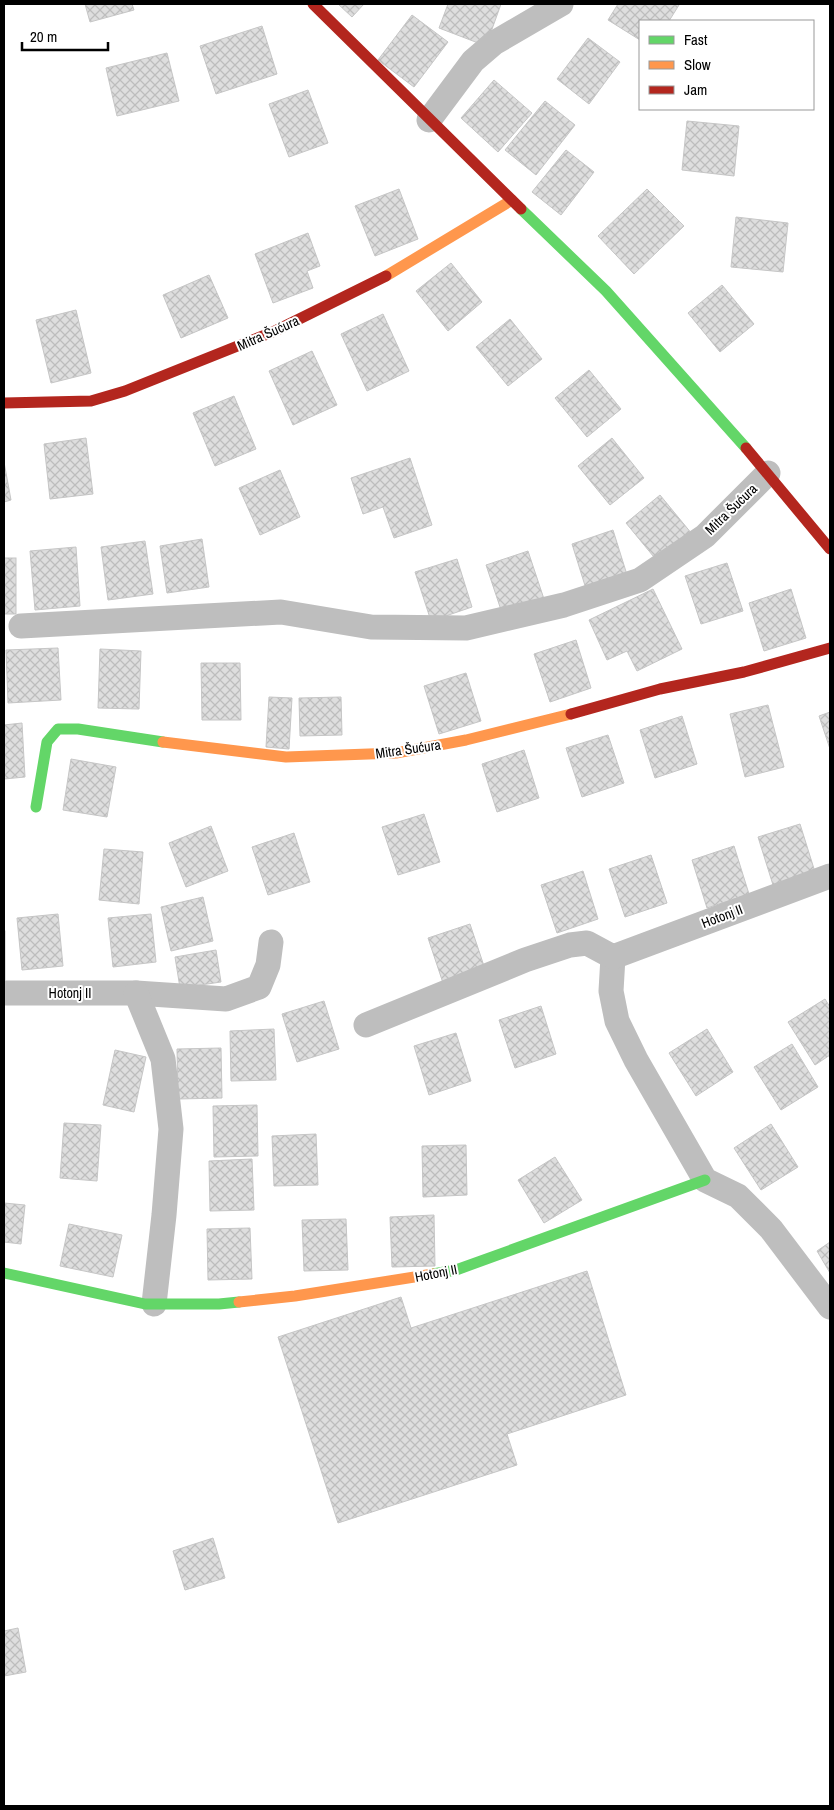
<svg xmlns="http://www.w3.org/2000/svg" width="834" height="1810" font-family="'Archivo Narrow',sans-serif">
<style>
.building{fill:url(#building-cross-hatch);stroke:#c6c6c6}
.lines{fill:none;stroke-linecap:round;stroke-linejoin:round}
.street{stroke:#bebebe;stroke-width:25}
.fast{stroke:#63d668;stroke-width:11}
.slow{stroke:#ff974d;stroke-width:11}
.jam{stroke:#b3261e;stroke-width:11}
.labels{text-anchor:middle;stroke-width:4;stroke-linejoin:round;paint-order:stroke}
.street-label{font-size:14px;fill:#000;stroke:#fff}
</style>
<defs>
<pattern id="building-cross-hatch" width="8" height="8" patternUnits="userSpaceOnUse" patternTransform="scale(1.25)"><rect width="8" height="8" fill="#dedede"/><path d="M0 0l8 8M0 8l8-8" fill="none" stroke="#bdbdbd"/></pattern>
</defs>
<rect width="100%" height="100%" fill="#fff"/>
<!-- building -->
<g class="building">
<path d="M 85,4 L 132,4 L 134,10 L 90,22 Z"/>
<path d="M 338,4 L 364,4 L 352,17 Z"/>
<path d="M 448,4 L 501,4 L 486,46 L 439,28 Z"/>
<path d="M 618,4 L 676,4 L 679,5 L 669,21 L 640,21 L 640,40 L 608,20 Z"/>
<path d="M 412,15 L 448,42 L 414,87 L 378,60 Z"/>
<path d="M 262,26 L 277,74 L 216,94 L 200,46 Z"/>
<path d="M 588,38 L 620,62 L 589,104 L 557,79 Z"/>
<path d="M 167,53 L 179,101 L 117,116 L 106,68 Z"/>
<path d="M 494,80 L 532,113 L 498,152 L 461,118 Z"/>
<path d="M 308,90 L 328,143 L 289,157 L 269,104 Z"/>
<path d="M 545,101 L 575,125 L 536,175 L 505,150 Z"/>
<path d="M 687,121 L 739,126 L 734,176 L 682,170 Z"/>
<path d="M 566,150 L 594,172 L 561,215 L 532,192 Z"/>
<path d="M 399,189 L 418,239 L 375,256 L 355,206 Z"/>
<path d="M 647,189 L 684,226 L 634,274 L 598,236 Z"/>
<path d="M 736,217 L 788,223 L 783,272 L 731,267 Z"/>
<path d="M 308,233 L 320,266 L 307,271 L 313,288 L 273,303 L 255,254 Z"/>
<path d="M 451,263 L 482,302 L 448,331 L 416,291 Z"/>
<path d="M 209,275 L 228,318 L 181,338 L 163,295 Z"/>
<path d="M 722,285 L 754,324 L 720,352 L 688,313 Z"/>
<path d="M 76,310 L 91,373 L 51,383 L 36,320 Z"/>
<path d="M 383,314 L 409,371 L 367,391 L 341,334 Z"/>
<path d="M 510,319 L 542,359 L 508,386 L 476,347 Z"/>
<path d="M 312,351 L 337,405 L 293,425 L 269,371 Z"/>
<path d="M 589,370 L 621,409 L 587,437 L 555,398 Z"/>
<path d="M 234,396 L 256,449 L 215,466 L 193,413 Z"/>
<path d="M 86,438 L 93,494 L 50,499 L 44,444 Z"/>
<path d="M 612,438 L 644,478 L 610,505 L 578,466 Z"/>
<path d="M 410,458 L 432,525 L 394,538 L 383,507 L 363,514 L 351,478 Z"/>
<path d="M 4,462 L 11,500 L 4,502 Z"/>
<path d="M 280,470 L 300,517 L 260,535 L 239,488 Z"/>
<path d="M 660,495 L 692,534 L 658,562 L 626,523 Z"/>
<path d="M 613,530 L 628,578 L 587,592 L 572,544 Z"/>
<path d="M 202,539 L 209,587 L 167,593 L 160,546 Z"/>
<path d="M 145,541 L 153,594 L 108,600 L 101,547 Z"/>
<path d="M 76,547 L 80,606 L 35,610 L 30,551 Z"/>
<path d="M 528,551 L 544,599 L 502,613 L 486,565 Z"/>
<rect x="4" y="558" width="12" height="56"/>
<path d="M 457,559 L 472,607 L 431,621 L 415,572 Z"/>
<path d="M 727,563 L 743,611 L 701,624 L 685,576 Z"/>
<path d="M 653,589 L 682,649 L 637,671 L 627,651 L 607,660 L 589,620 Z"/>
<path d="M 791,589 L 806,638 L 764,651 L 749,603 Z"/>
<path d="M 576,640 L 591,688 L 550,702 L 534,654 Z"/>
<path d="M 58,648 L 61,700 L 8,703 L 6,650 Z"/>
<path d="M 100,649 L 141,651 L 139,709 L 98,708 Z"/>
<path d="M 201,663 L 240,663 L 241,720 L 202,720 Z"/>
<path d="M 466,673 L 481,721 L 439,734 L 424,686 Z"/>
<path d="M 269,697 L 292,698 L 289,749 L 266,747 Z"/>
<path d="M 341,697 L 342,735 L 300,736 L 299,698 Z"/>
<path d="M 768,705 L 784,767 L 745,777 L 730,714 Z"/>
<path d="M 830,712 L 830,749 L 819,716 Z"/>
<path d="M 682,716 L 697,764 L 655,778 L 640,730 Z"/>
<path d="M 22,723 L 25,777 L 4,779 L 4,725 Z"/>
<path d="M 608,735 L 624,783 L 582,797 L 566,748 Z"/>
<path d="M 524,750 L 539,798 L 497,812 L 482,764 Z"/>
<path d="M 71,759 L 116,767 L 107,817 L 63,810 Z"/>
<path d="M 424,814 L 440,862 L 398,875 L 382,827 Z"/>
<path d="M 800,824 L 815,872 L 773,885 L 758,837 Z"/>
<path d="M 211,826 L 228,871 L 186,887 L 169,843 Z"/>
<path d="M 294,833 L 310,882 L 268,895 L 252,847 Z"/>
<path d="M 734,846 L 749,894 L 707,908 L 692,860 Z"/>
<path d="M 104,849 L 143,852 L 139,904 L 99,900 Z"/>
<path d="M 651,855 L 667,903 L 625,917 L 609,869 Z"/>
<path d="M 583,871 L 598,919 L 557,933 L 541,885 Z"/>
<path d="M 203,897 L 213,941 L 171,951 L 161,907 Z"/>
<path d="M 58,914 L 63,966 L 22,970 L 17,918 Z"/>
<path d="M 151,914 L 156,962 L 113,967 L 108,918 Z"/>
<path d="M 470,924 L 486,972 L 444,986 L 428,938 Z"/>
<rect x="4" y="931" width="1" height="49"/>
<path d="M 216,950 L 221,982 L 180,988 L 175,957 Z"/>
<path d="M 825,999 L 830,1007 L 830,1055 L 815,1065 L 788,1022 Z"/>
<path d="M 324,1001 L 339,1049 L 297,1062 L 282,1014 Z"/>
<path d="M 541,1006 L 556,1054 L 515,1068 L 499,1020 Z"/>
<path d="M 274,1029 L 276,1080 L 231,1081 L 230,1031 Z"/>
<path d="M 707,1029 L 733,1072 L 696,1096 L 669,1053 Z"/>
<path d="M 456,1033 L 471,1081 L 429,1095 L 414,1046 Z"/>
<path d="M 792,1044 L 818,1087 L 781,1110 L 754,1067 Z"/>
<path d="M 221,1048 L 222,1098 L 178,1099 L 177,1049 Z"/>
<path d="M 115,1050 L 146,1057 L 134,1112 L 103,1105 Z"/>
<path d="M 257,1105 L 258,1156 L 214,1157 L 213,1106 Z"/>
<path d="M 64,1123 L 101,1125 L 97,1181 L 60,1178 Z"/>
<path d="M 771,1124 L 798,1167 L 761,1190 L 734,1148 Z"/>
<path d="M 316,1134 L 318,1185 L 274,1186 L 272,1136 Z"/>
<path d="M 466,1145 L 467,1195 L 423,1197 L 422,1146 Z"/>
<path d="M 555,1157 L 582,1200 L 544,1223 L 518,1180 Z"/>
<path d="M 252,1159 L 254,1210 L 210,1211 L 209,1161 Z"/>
<path d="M 4,1203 L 25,1205 L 21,1244 L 4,1242 Z"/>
<path d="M 434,1215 L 435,1266 L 392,1267 L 390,1217 Z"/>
<path d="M 346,1219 L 348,1270 L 304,1271 L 302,1220 Z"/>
<path d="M 69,1224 L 122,1235 L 113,1277 L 60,1266 Z"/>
<path d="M 250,1228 L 252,1279 L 208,1280 L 207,1229 Z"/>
<path d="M 830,1242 L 830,1273 L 817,1251 Z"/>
<path d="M 587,1271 L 626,1395 L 507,1434 L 517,1465 L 338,1523 L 278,1337 L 401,1297 L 411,1328 Z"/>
<path d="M 213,1538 L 225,1578 L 185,1590 L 173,1551 Z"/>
<path d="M 18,1628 L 26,1672 L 4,1676 L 4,1631 Z"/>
</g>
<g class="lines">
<!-- street -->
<g class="street">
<path d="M 429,120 L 473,61 L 494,43 L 561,4"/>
<path d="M 21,626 L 281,612 L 371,627 L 466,628 L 564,605 L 640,580 L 705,536 L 768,473"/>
<path d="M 613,957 L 611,991 L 617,1021 L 636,1060 L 705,1180 L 738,1196 L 771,1229 L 830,1307"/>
<path d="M 4,993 L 136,993 L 226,999 L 259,987 L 268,965 L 271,942"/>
<path d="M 136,993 L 163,1059 L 171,1129 L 164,1215 L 154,1304"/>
<path d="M 366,1025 L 525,960 L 570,945 L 587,943 L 613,957 L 830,876"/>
</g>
<!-- fast -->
<g class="fast">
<path d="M 521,209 L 606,291 L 746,448"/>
<path d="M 36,807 L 47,742 L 58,729 L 78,729 L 163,742"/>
<path d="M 4,1273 L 145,1304 L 219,1304 L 239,1302"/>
<path d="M 433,1274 L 456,1270 L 705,1180"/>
</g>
<!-- slow -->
<g class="slow">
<path d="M 386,276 L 512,200"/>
<path d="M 163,742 L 286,757 L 396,753 L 466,740 L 571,714"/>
<path d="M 239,1302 L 295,1296 L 433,1274"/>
</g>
<!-- jam -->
<g class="jam">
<path d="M 313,4 L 521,209"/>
<path d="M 4,403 L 91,401 L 125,391 L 275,331 L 386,276"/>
<path d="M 746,448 L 830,549"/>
<path d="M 571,714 L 660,689 L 744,672 L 830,648"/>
</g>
</g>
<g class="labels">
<!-- street labels -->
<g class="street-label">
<text transform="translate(268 333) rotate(-24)" y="5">Mitra Šućura</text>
<text transform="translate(731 509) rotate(-44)" y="5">Mitra Šućura</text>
<text transform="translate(408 749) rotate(-8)" y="5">Mitra Šućura</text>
<text transform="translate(722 916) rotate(-21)" y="5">Hotonj II</text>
<text x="70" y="998">Hotonj II</text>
<text transform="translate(436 1273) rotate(-11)" y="5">Hotonj II</text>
</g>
</g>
<!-- border -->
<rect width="834" height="1810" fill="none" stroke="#000000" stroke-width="10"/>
<!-- legend -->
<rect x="639" y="20" width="175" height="90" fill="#ffffff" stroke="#999999"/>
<rect x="649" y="36" width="25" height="8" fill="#63d668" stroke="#999999"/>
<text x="684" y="45" font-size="15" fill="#000000">Fast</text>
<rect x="649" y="61" width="25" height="8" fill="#ff974d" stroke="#999999"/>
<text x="684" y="70" font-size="15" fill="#000000">Slow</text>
<rect x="649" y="86" width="25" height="8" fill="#b3261e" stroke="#999999"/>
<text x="684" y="95" font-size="15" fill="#000000">Jam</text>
<!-- scale -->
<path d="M22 42v8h86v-8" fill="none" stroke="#000000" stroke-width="2.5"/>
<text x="30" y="42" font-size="15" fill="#000000" stroke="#ffffff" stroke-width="4" paint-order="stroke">20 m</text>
</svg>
